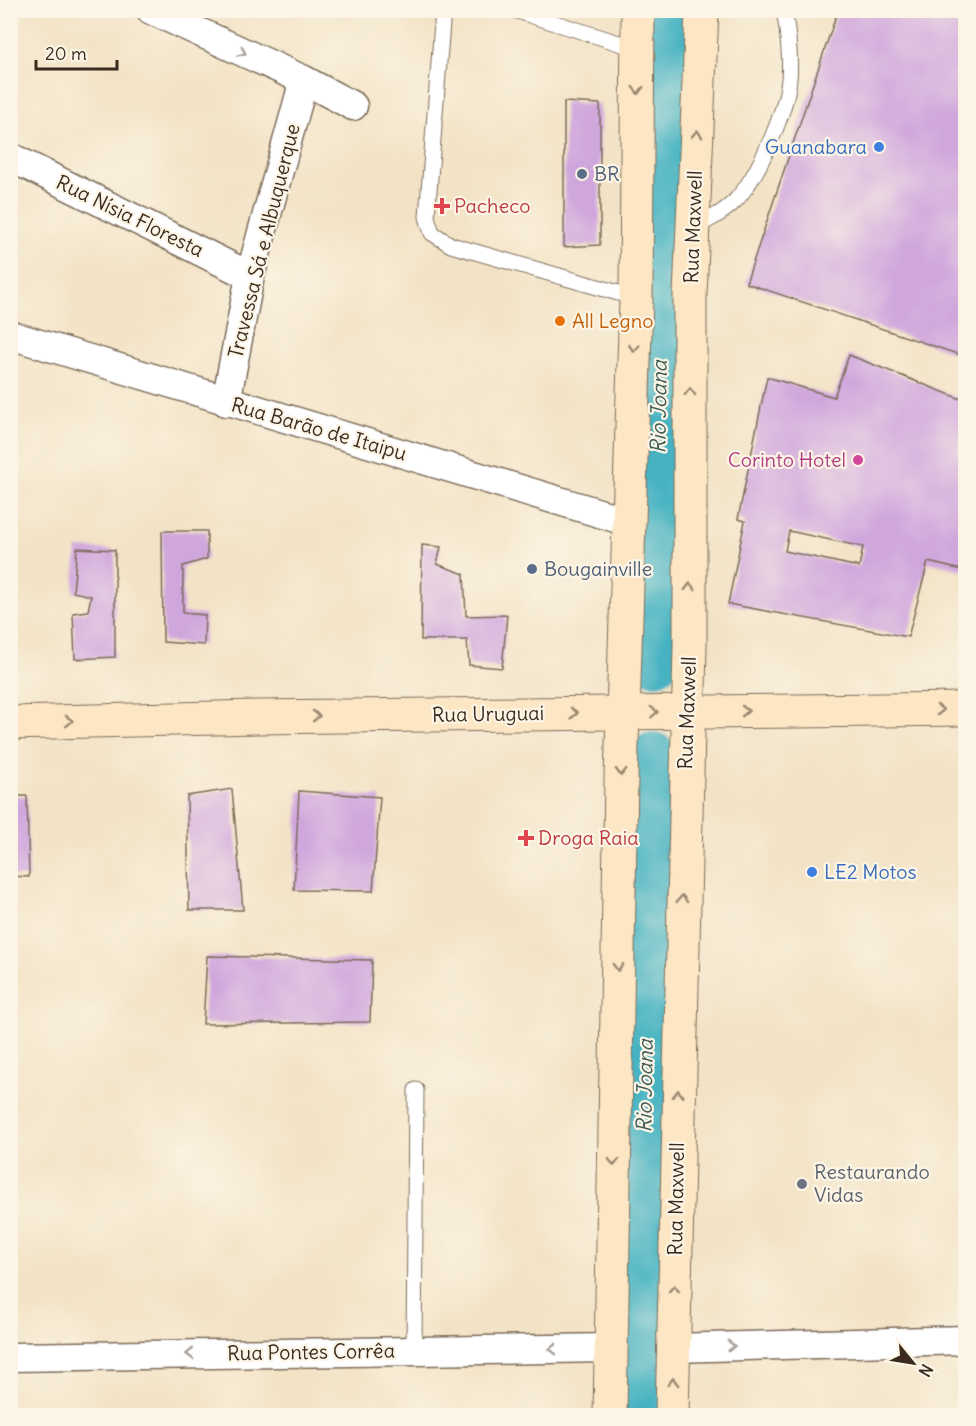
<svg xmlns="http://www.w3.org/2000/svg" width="976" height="1426" font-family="Delius,sans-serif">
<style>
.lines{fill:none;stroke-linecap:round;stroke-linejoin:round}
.river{stroke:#46b3c2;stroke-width:50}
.building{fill:#d0a7dd;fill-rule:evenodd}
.lane-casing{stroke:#7b6b59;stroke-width:17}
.street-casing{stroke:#7b6b59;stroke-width:31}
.secondary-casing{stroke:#7b6b59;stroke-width:35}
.lane{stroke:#fff;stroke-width:15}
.street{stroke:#fff;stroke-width:28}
.secondary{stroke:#fce6c4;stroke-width:33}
.oneway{stroke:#a79f9a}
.oneway2{stroke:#9c8871}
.shop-dot{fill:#3f7fe0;stroke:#fcf5e5;stroke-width:2}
.service-dot{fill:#5c6f8a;stroke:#fcf5e5;stroke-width:2}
.health-dot{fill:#e0444e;stroke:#fcf5e5;stroke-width:2}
.food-dot{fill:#e8710a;stroke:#fcf5e5;stroke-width:2}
.hotel-dot{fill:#d1479c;stroke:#fcf5e5;stroke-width:2}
.worship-dot{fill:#6b7280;stroke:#fcf5e5;stroke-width:2}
.labels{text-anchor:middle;stroke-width:4.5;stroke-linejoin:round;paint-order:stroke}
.shop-label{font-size:20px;fill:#366cbe;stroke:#fcf5e5;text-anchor:end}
.service-label{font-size:20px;fill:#4e5e75;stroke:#fcf5e5;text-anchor:start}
.health-label{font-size:20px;fill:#be3a42;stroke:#fcf5e5;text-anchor:start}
.street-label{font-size:20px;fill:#3b2a1e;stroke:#fcf5e5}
.food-label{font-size:20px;fill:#c56008;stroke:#fcf5e5;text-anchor:start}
.hotel-label{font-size:20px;fill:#b23c85;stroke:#fcf5e5;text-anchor:end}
.worship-label{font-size:20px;fill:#5b616d;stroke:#fcf5e5;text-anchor:start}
.water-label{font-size:21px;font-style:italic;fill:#3f5a57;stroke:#fcf5e5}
</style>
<rect width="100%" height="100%" fill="#fcf5e5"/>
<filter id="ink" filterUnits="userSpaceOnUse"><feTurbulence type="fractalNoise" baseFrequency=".0167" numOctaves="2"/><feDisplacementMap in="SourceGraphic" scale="12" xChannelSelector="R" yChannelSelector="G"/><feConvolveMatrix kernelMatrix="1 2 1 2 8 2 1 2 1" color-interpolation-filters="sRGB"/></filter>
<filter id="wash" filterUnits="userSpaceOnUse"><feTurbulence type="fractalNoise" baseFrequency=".008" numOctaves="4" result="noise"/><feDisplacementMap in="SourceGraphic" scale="24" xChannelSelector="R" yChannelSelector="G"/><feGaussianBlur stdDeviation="1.35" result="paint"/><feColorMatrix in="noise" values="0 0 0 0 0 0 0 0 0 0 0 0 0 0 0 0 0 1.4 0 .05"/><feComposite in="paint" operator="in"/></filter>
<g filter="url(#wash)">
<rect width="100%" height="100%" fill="#f3e3c6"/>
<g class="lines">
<!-- river -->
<g class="river">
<path d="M 655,660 L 666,10"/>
<path d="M 637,1416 L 653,757"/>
</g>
</g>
<g id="blocks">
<!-- building -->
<g class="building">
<path d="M 838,10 L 966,10 L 966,357 L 746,283 Z"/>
<path d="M 564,102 L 600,104 L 600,245 L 564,247 Z"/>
<path d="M 849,355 L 966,401 L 966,571 L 928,562 L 908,637 L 728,604 L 745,521 L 738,519 L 767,377 L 834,397 ZM 789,531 L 863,547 L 859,567 L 785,551 Z"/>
<path d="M 162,531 L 207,531 L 207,559 L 183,566 L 183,613 L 205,615 L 204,645 L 163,642 Z"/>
<path d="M 422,545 L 441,547 L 437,564 L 464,574 L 466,616 L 507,615 L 502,668 L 469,665 L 467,640 L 421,640 Z"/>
<path d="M 77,548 L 115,550 L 115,657 L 75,659 L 73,613 L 88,611 L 91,596 L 73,592 Z"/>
<path d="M 232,789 L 243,910 L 189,910 L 187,796 Z"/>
<path d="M 299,791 L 380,797 L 373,891 L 294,890 Z"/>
<path d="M 10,796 L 27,796 L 29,877 L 10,876 Z"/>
<path d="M 207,956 L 372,960 L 370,1022 L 203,1024 Z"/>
</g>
</g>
</g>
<g filter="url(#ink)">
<use href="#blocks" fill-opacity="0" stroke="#7b6b59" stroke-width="1.5"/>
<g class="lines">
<defs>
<g id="lane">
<path d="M 443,10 L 427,217 L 432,233 L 451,245 L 636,298"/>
<path d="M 514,10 L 638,49"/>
<path d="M 693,227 C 707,222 724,212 735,201 C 758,177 786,112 789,79 C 791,56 788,33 784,10"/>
<path d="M 414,1351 L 416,1090"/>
</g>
<g id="street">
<path d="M 151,10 L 304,80 L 353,106"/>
<path d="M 10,157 L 250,276"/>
<path d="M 10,335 L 629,522"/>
<path d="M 226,402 L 250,276 L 304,80"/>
<path d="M 673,1348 L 966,1340"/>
<path d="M 10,1357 L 611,1348"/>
</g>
<g id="secondary">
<path d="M 10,723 L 257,717 L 966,709"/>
<path d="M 610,1416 L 621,778 L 636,298 L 638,10"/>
<path d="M 672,1416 L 690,646 L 690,296 L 702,10"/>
</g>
</defs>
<!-- lane casing -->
<use href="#lane" class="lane-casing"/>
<!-- street casing -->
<use href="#street" class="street-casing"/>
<!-- secondary casing -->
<use href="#secondary" class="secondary-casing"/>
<!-- lane -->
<use href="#lane" class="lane"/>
<!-- street -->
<use href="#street" class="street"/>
<!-- secondary -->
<use href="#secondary" class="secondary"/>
</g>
<!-- one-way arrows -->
<defs><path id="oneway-chevron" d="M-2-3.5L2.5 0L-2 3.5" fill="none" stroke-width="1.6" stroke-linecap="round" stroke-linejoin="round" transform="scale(1.5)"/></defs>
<g class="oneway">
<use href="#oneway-chevron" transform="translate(242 52) rotate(24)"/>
<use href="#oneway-chevron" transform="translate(731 1346) rotate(-1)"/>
<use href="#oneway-chevron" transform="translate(553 1349) rotate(179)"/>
<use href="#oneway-chevron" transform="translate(190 1354) rotate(179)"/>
</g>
<g class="oneway2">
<use href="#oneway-chevron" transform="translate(638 90) rotate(90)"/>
<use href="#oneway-chevron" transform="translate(697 134) rotate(-88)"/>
<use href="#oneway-chevron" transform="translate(634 348) rotate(92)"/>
<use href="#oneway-chevron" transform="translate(690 392) rotate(-90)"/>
<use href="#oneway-chevron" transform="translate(690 587) rotate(-90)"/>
<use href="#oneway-chevron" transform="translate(940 710)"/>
<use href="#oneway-chevron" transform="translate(745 711)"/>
<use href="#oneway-chevron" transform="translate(654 712) rotate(-2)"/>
<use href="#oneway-chevron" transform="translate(574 713)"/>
<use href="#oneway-chevron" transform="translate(316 716) rotate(-1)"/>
<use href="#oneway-chevron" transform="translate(69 721) rotate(-1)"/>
<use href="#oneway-chevron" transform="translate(621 772) rotate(91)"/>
<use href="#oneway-chevron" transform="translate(682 899) rotate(-89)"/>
<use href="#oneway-chevron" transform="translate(618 967) rotate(91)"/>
<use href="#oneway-chevron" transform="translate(678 1094) rotate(-89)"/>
<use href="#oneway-chevron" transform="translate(614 1162) rotate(91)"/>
<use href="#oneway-chevron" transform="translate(674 1289) rotate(-89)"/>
<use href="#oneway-chevron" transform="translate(673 1382) rotate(-89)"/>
</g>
</g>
<!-- markers -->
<g class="shop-dot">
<circle cx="879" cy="147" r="6"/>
<circle cx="812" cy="872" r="6"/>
</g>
<g class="service-dot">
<circle cx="582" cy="174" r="6"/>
<circle cx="532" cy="569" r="6"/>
</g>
<g class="health-dot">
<path d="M439 197h6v6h6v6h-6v6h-6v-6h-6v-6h6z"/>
<path d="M523 829h6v6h6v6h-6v6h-6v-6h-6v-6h6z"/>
</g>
<circle class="food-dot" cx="560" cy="321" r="6"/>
<circle class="hotel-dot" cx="858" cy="460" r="6"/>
<circle class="worship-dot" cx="802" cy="1184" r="6"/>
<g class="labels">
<!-- shop labels -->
<g class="shop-label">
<text x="867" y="154">Guanabara</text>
<text x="824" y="879" text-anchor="start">LE2 Motos</text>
</g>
<!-- service labels -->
<g class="service-label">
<text x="594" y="181">BR</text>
<text x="544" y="576">Bougainville</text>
</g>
<!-- health labels -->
<g class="health-label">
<text x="454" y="213">Pacheco</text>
<text x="538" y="845">Droga Raia</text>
</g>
<!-- street labels -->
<g class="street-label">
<text transform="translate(130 216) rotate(26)" y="7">Rua Nísia Floresta</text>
<text transform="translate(693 227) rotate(-88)" y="7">Rua Maxwell</text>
<text transform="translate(264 241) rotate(-76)" y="7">Travessa Sá e Albuquerque</text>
<text transform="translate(319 429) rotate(16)" y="7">Rua Barão de Itaipu</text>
<text transform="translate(687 713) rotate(-88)" y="7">Rua Maxwell</text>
<text transform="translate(488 714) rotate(-1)" y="7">Rua Uruguai</text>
<text transform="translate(676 1199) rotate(-89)" y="7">Rua Maxwell</text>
<text transform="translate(311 1352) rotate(-1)" y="7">Rua Pontes Corrêa</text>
</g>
<!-- food labels -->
<g class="food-label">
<text x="572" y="328">All Legno</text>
</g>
<!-- hotel labels -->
<g class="hotel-label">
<text x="846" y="467">Corinto Hotel</text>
</g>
<!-- worship labels -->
<g class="worship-label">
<text x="814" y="1179">Restaurando<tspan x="814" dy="23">Vidas</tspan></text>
</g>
<!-- water labels -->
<g class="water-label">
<text transform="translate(659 407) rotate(-89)" y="7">Rio Joana</text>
<text transform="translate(645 1086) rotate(-89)" y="7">Rio Joana</text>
</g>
</g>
<!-- margin -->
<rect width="976" height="1426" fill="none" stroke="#fcf5e5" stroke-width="36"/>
<!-- north arrow -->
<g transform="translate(913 1363) rotate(120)" stroke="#fcf5e5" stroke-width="4.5" paint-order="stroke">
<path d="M0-4.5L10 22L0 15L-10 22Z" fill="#3b2a1e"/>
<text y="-9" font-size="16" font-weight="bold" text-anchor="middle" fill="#3b2a1e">N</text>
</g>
<!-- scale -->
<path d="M36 60v9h81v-9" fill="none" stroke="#3b2a1e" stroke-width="3"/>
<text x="45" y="60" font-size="18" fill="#3b2a1e" stroke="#fcf5e5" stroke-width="4.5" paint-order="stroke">20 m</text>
</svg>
